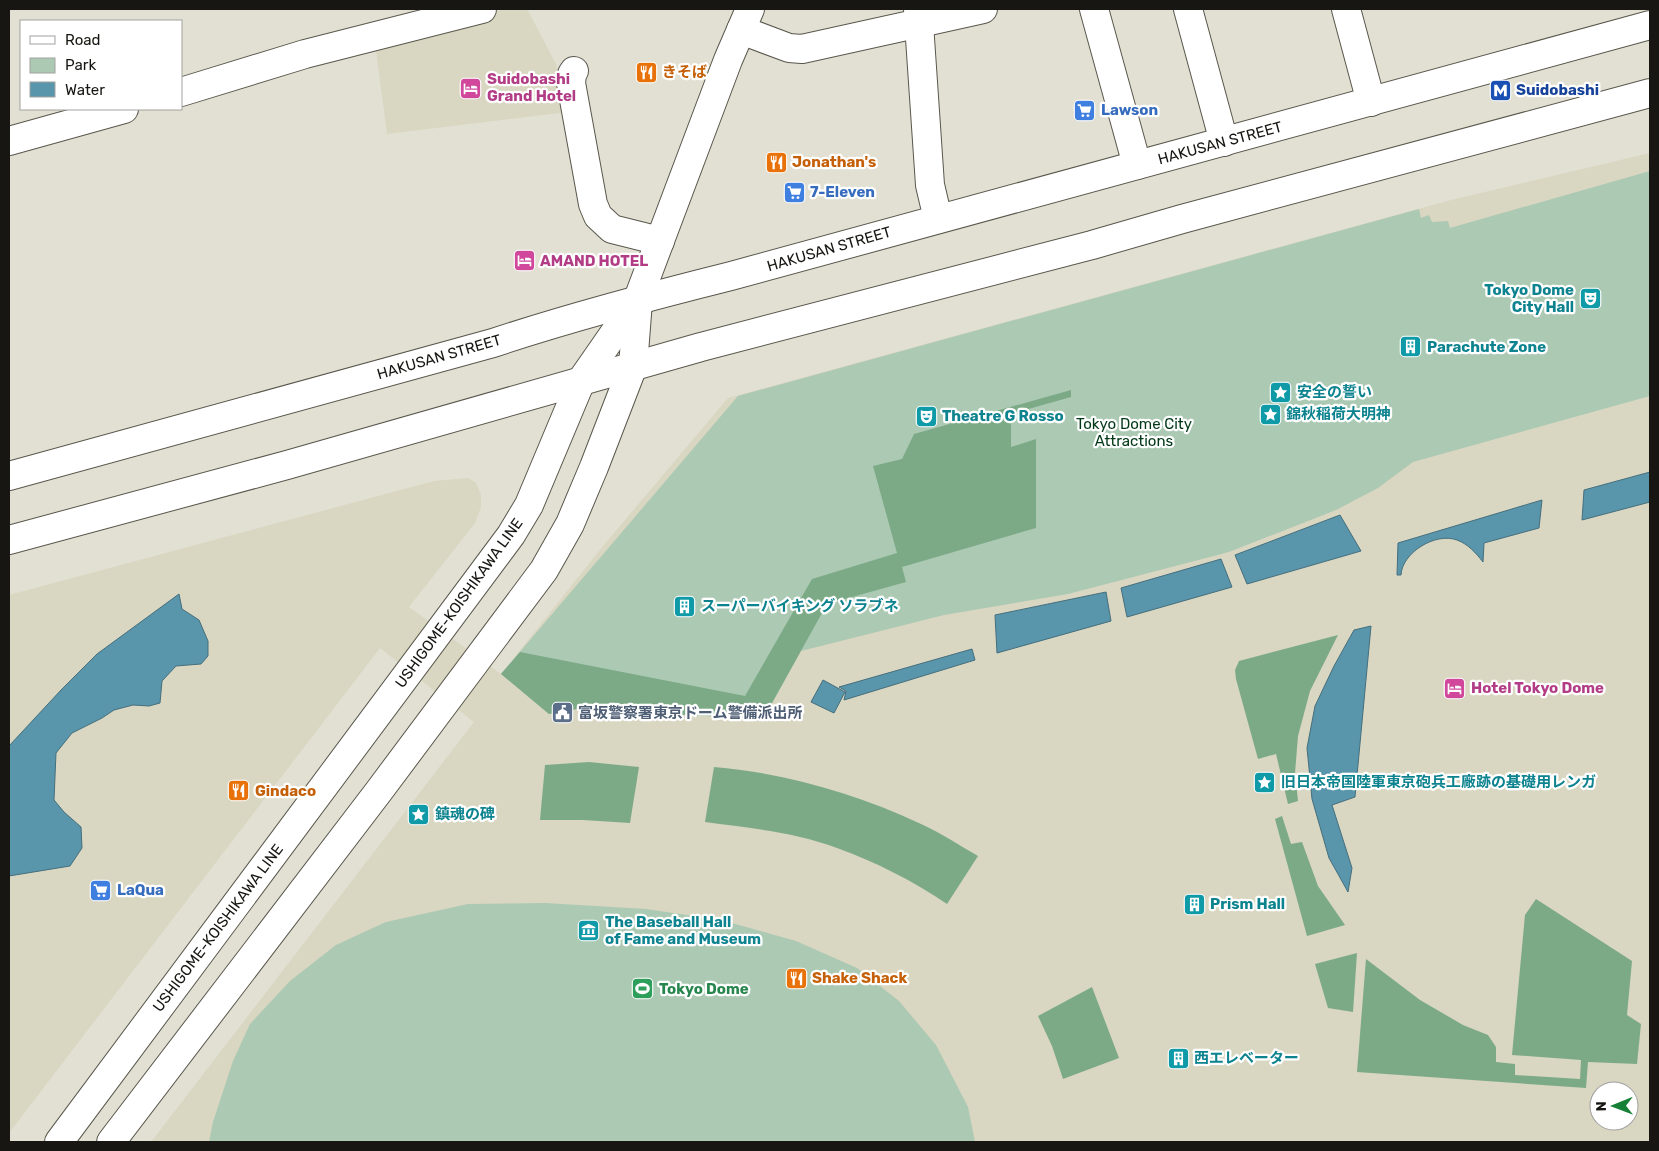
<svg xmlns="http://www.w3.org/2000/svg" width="1659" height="1151" font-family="Rubik,'Noto Sans JP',sans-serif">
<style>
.built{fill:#d9d6c1;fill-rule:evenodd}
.green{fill:#acc9b3}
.forest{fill:#7caa87}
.water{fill:#5995ab;stroke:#456f7d}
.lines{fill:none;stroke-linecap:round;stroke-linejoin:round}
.minor-casing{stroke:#59574c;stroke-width:30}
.major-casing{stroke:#59574c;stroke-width:30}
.minor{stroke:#fff;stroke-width:28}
.major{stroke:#fff;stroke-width:28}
.labels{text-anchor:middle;stroke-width:4.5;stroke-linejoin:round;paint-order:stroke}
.food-label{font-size:15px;font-weight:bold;fill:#c56008;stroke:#fff;text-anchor:start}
.hotel-label{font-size:15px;font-weight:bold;fill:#b23c85;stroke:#fff;text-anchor:start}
.transit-label{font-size:15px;font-weight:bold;fill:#164399;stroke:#fff;text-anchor:start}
.shop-label{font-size:15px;font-weight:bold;fill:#366cbe;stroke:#fff;text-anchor:start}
.street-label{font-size:15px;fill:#171612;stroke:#fff}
.culture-label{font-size:15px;font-weight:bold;fill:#0d838f;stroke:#fff;text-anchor:start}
.park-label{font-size:15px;fill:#003716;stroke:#fff}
.service-label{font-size:15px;font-weight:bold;fill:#4e5e75;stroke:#fff;text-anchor:start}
.leisure-label{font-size:15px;font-weight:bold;fill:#27864d;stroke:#fff;text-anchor:start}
</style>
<rect width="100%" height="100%" fill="#e2e0d3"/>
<!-- built -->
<g class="built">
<path d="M 505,9 L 527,9 L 556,64 L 567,112 L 387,134 L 375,43 Z"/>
<path d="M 1650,153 L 1650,1142 L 151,1142 L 474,722 L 380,648 L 9,1133 L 9,595 L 434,481 L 468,478 L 476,483 L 481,495 L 481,507 L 475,523 L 409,607 L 501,674 L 603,546 L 728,398 L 1451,200 ZM 1599,1091 L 1629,1091 L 1629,1121 L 1599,1121 Z"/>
</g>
<!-- green -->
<g class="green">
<path d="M 1650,171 L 1650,396 L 1413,462 L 1378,488 L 1336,510 L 1229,552 L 1068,594 L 944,615 L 801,651 L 762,721 L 744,718 L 577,709 L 549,714 L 501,674 L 738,396 L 1419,209 L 1421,218 L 1429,215 L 1432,222 L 1448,221 L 1450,228 Z"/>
<path d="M 545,903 L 646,909 L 721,920 L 796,941 L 857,968 L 899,1001 L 936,1045 L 968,1107 L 975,1142 L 209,1142 L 213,1122 L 233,1061 L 250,1024 L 290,981 L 336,945 L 386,922 L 468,904 Z"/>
</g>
<!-- forest -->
<g class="forest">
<path d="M 1071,390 L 1071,397 L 1011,414 L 1011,447 L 1036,439 L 1036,528 L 902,567 L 906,582 L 827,604 L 762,721 L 744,718 L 577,709 L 549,714 L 501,674 L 520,652 L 745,696 L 812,579 L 897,553 L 873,466 L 902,459 L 914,434 Z"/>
<path d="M 1338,635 L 1310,691 L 1298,736 L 1295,773 L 1298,801 L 1288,804 L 1276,754 L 1258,759 L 1236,679 L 1235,670 L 1239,661 Z"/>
<path d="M 589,762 L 639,767 L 630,823 L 583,820 L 540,820 L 545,765 Z"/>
<path d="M 714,767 C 785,773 857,794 921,824 C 941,833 959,845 978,856 L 947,904 C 913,881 876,862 837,848 C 795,832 749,828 705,822 Z"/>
<path d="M 1282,816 L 1291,844 L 1302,842 L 1318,886 L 1345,925 L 1307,936 L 1275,819 Z"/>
<path d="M 1536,899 L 1632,961 L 1627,1015 L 1641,1024 L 1637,1064 L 1588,1062 L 1586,1088 L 1357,1072 L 1366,959 L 1420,1000 L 1463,1025 L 1488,1035 L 1496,1047 L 1496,1062 L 1515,1064 L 1515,1075 L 1580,1079 L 1581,1060 L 1512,1055 L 1525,915 Z"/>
<path d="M 1357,953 L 1353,1012 L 1328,1008 L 1315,964 Z"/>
<path d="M 1092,987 L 1119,1058 L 1063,1079 L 1052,1046 L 1038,1016 Z"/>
</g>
<!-- water -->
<g class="water">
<path d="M 1650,472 L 1650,502 L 1582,520 L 1584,490 Z"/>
<path d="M 1542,500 L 1539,528 L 1484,543 L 1483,562 C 1476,553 1468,544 1457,540 C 1435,532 1402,553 1401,575 L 1397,575 L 1398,543 Z"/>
<path d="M 1340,515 L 1361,551 L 1247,584 L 1235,555 Z"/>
<path d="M 1221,559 L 1232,587 L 1127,617 L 1121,588 Z"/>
<path d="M 1106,592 L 1111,621 L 997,653 L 995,615 Z"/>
<path d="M 179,594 L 182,609 L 199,620 L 208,641 L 208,656 L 201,664 L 176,666 L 162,681 L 160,703 L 149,706 L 133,705 L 114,710 L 102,718 L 72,733 L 56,753 L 54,800 L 64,812 L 81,827 L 82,848 L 70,866 L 9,876 L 9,746 L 61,690 L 97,654 Z"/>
<path d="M 1371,626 L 1355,797 L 1332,805 L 1352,868 L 1348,892 L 1329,858 L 1312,799 L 1307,748 L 1315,706 L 1334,666 L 1354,630 Z"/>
<path d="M 972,649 L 975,660 L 844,700 L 846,691 L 839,687 Z"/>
<path d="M 823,680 L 845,692 L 834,713 L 811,702 Z"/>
</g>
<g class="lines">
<defs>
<g id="minor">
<path d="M 918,9 L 930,185 L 938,219"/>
<path d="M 1094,9 L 1137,165"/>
<path d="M 1188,9 L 1224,142"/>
<path d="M 1346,9 L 1371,102"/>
<path d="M 741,30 L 789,48 L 802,49 L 983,9"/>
<path d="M 574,71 L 572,74 L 571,83 L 593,204 L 598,216 L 612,229 L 660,241"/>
<path d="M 181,92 L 305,54 L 482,9"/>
<path d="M 9,141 L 124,109"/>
<path d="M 638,299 L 728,60 L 750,9"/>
</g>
<g id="major">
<path d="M 9,476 L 493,343 C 571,317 651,296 731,276 L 1650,25"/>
<path d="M 9,540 L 287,465 L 701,347 L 1092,245 L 1182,219 L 1650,93"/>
<path d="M 59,1142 L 511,535 L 529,505 L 581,381 L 638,299"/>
<path d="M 111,1142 L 379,791 L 544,570 L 570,524 L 594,467 L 633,366 L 638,301"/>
</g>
</defs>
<!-- minor casing -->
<use href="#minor" class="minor-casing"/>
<!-- major casing -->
<use href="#major" class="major-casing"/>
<!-- minor -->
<use href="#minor" class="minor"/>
<!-- major -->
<use href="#major" class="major"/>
</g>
<!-- icons -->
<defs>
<symbol id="restaurant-square" viewBox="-11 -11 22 22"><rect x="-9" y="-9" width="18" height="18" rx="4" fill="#e8710a" stroke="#fff"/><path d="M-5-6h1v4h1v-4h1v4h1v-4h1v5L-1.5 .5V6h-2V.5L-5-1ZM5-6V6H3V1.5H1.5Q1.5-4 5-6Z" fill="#fff"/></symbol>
<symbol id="hotel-square" viewBox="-11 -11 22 22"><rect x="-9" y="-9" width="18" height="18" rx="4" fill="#d1479c" stroke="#fff"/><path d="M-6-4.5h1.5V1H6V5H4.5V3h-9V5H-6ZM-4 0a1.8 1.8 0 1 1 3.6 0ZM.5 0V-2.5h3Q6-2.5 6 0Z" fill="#fff"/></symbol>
<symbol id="metro-square" viewBox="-11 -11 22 22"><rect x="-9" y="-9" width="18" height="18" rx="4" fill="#1a4fb4" stroke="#fff"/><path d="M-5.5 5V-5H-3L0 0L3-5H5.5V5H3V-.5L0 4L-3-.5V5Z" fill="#fff"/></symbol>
<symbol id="supermarket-square" viewBox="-11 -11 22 22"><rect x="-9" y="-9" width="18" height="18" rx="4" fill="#3f7fe0" stroke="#fff"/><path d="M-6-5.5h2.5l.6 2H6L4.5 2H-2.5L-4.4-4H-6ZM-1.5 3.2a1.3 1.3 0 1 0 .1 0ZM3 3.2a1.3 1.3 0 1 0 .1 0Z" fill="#fff"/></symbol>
<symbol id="theatre-square" viewBox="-11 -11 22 22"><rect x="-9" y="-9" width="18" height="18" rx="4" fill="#0f9aa8" stroke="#fff"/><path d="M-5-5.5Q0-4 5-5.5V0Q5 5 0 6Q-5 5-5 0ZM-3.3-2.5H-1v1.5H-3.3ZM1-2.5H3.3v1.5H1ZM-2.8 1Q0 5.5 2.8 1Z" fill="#fff"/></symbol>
<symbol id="building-square" viewBox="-11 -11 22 22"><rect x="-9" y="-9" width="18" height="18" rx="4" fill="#0f9aa8" stroke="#fff"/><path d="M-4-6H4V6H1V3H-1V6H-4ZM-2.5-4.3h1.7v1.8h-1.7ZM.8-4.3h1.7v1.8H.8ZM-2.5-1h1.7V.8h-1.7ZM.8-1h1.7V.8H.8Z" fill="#fff"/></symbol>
<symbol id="sight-square" viewBox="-11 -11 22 22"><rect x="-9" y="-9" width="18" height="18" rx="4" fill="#0f9aa8" stroke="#fff"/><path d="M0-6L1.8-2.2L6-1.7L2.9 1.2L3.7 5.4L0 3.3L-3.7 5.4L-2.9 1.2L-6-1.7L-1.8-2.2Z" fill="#fff"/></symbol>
<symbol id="civic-square" viewBox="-11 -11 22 22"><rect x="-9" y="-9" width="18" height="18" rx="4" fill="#5c6f8a" stroke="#fff"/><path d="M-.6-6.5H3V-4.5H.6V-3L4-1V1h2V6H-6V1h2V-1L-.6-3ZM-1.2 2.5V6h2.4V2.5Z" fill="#fff"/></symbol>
<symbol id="museum-square" viewBox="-11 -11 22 22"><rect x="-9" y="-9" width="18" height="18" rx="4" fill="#0f9aa8" stroke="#fff"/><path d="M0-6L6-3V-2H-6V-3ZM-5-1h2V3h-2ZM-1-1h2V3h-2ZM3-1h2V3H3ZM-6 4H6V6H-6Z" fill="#fff"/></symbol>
<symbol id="stadium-square" viewBox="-11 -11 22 22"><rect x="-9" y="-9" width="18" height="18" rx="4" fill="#2e9e5b" stroke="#fff"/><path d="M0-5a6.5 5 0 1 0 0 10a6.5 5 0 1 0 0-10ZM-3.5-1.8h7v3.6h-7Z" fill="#fff"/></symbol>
</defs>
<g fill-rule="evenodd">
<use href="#restaurant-square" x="634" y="60" width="25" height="25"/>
<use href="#hotel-square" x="458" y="76" width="25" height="25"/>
<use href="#metro-square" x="1488" y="78" width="25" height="25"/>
<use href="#supermarket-square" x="1072" y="98" width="25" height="25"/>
<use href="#restaurant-square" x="764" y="150" width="25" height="25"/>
<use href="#supermarket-square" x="782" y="180" width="25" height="25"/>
<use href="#hotel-square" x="512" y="248" width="25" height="25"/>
<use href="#theatre-square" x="1578" y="286" width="25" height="25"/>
<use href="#building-square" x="1398" y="334" width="25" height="25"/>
<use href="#sight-square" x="1268" y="380" width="25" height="25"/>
<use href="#sight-square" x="1258" y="402" width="25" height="25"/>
<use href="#theatre-square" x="914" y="404" width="25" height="25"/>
<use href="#building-square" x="672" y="594" width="25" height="25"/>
<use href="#hotel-square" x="1442" y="676" width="25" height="25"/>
<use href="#civic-square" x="550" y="700" width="25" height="25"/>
<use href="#sight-square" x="1252" y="770" width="25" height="25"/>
<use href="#restaurant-square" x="226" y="778" width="25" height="25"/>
<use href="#sight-square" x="406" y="802" width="25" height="25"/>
<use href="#supermarket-square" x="88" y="878" width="25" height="25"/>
<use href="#building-square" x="1182" y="892" width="25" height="25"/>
<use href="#museum-square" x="576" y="918" width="25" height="25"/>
<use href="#restaurant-square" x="784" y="966" width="25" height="25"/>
<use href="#stadium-square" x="630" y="976" width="25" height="25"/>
<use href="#building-square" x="1166" y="1046" width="25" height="25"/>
</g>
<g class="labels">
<!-- food labels -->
<g class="food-label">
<text x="662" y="77">きそば</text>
<text x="792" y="167">Jonathan's</text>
<text x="255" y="796">Gindaco</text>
<text x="812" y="983">Shake Shack</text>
</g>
<!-- hotel labels -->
<g class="hotel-label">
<text x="487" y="84">Suidobashi<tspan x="487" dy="17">Grand Hotel</tspan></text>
<text x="540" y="266">AMAND HOTEL</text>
<text x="1471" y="693">Hotel Tokyo Dome</text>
</g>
<!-- transit labels -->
<g class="transit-label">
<text x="1516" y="95">Suidobashi</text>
</g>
<!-- shop labels -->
<g class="shop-label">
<text x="1101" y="115">Lawson</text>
<text x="810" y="197">7-Eleven</text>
<text x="117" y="895">LaQua</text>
</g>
<!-- street labels -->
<g class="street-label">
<text transform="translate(1220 143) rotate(-15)" y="5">HAKUSAN STREET</text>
<text transform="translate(829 249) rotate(-16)" y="5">HAKUSAN STREET</text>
<text transform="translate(439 357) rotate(-16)" y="5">HAKUSAN STREET</text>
<text transform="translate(459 603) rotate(-54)" y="5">USHIGOME-KOISHIKAWA LINE</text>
<text transform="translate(218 928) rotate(-53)" y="5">USHIGOME-KOISHIKAWA LINE</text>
</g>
<!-- culture labels -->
<g class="culture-label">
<text x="1574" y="295" text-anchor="end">Tokyo Dome<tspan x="1574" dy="17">City Hall</tspan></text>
<text x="1427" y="352">Parachute Zone</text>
<text x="1297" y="397">安全の誓い</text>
<text x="1286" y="419">錦秋稲荷大明神</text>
<text x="942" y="421">Theatre G Rosso</text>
<text x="701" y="611">スーパーバイキング ソラブネ</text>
<text x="1281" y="787">旧日本帝国陸軍東京砲兵工廠跡の基礎用レンガ</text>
<text x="435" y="819">鎮魂の碑</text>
<text x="1210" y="909">Prism Hall</text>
<text x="605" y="927">The Baseball Hall<tspan x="605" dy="17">of Fame and Museum</tspan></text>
<text x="1194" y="1063">西エレベーター</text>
</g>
<!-- park labels -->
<g class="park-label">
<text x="1134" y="429">Tokyo Dome City<tspan x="1134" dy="17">Attractions</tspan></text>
</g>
<!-- service labels -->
<g class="service-label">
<text x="578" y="718">富坂警察署東京ドーム警備派出所</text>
</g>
<!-- leisure labels -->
<g class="leisure-label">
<text x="659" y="994">Tokyo Dome</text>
</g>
</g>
<!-- border -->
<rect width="1659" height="1151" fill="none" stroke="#171612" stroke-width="20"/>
<!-- legend -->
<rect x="20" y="20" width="162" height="90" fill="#ffffff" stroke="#a2a2a0"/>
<rect x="30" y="36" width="25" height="8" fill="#ffffff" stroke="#a2a2a0"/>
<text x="65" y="45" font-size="15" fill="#171612">Road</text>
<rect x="30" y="58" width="25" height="15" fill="#acc9b3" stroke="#a2a2a0"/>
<text x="65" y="70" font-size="15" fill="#171612">Park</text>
<rect x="30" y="82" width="25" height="15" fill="#5995ab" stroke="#a2a2a0"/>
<text x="65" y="95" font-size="15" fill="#171612">Water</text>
<!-- north arrow -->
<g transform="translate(1614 1106) rotate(269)"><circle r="24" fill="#ffffff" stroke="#a2a2a0"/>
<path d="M0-4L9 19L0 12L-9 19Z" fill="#168036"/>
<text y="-8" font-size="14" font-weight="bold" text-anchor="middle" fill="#171612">N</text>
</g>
</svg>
